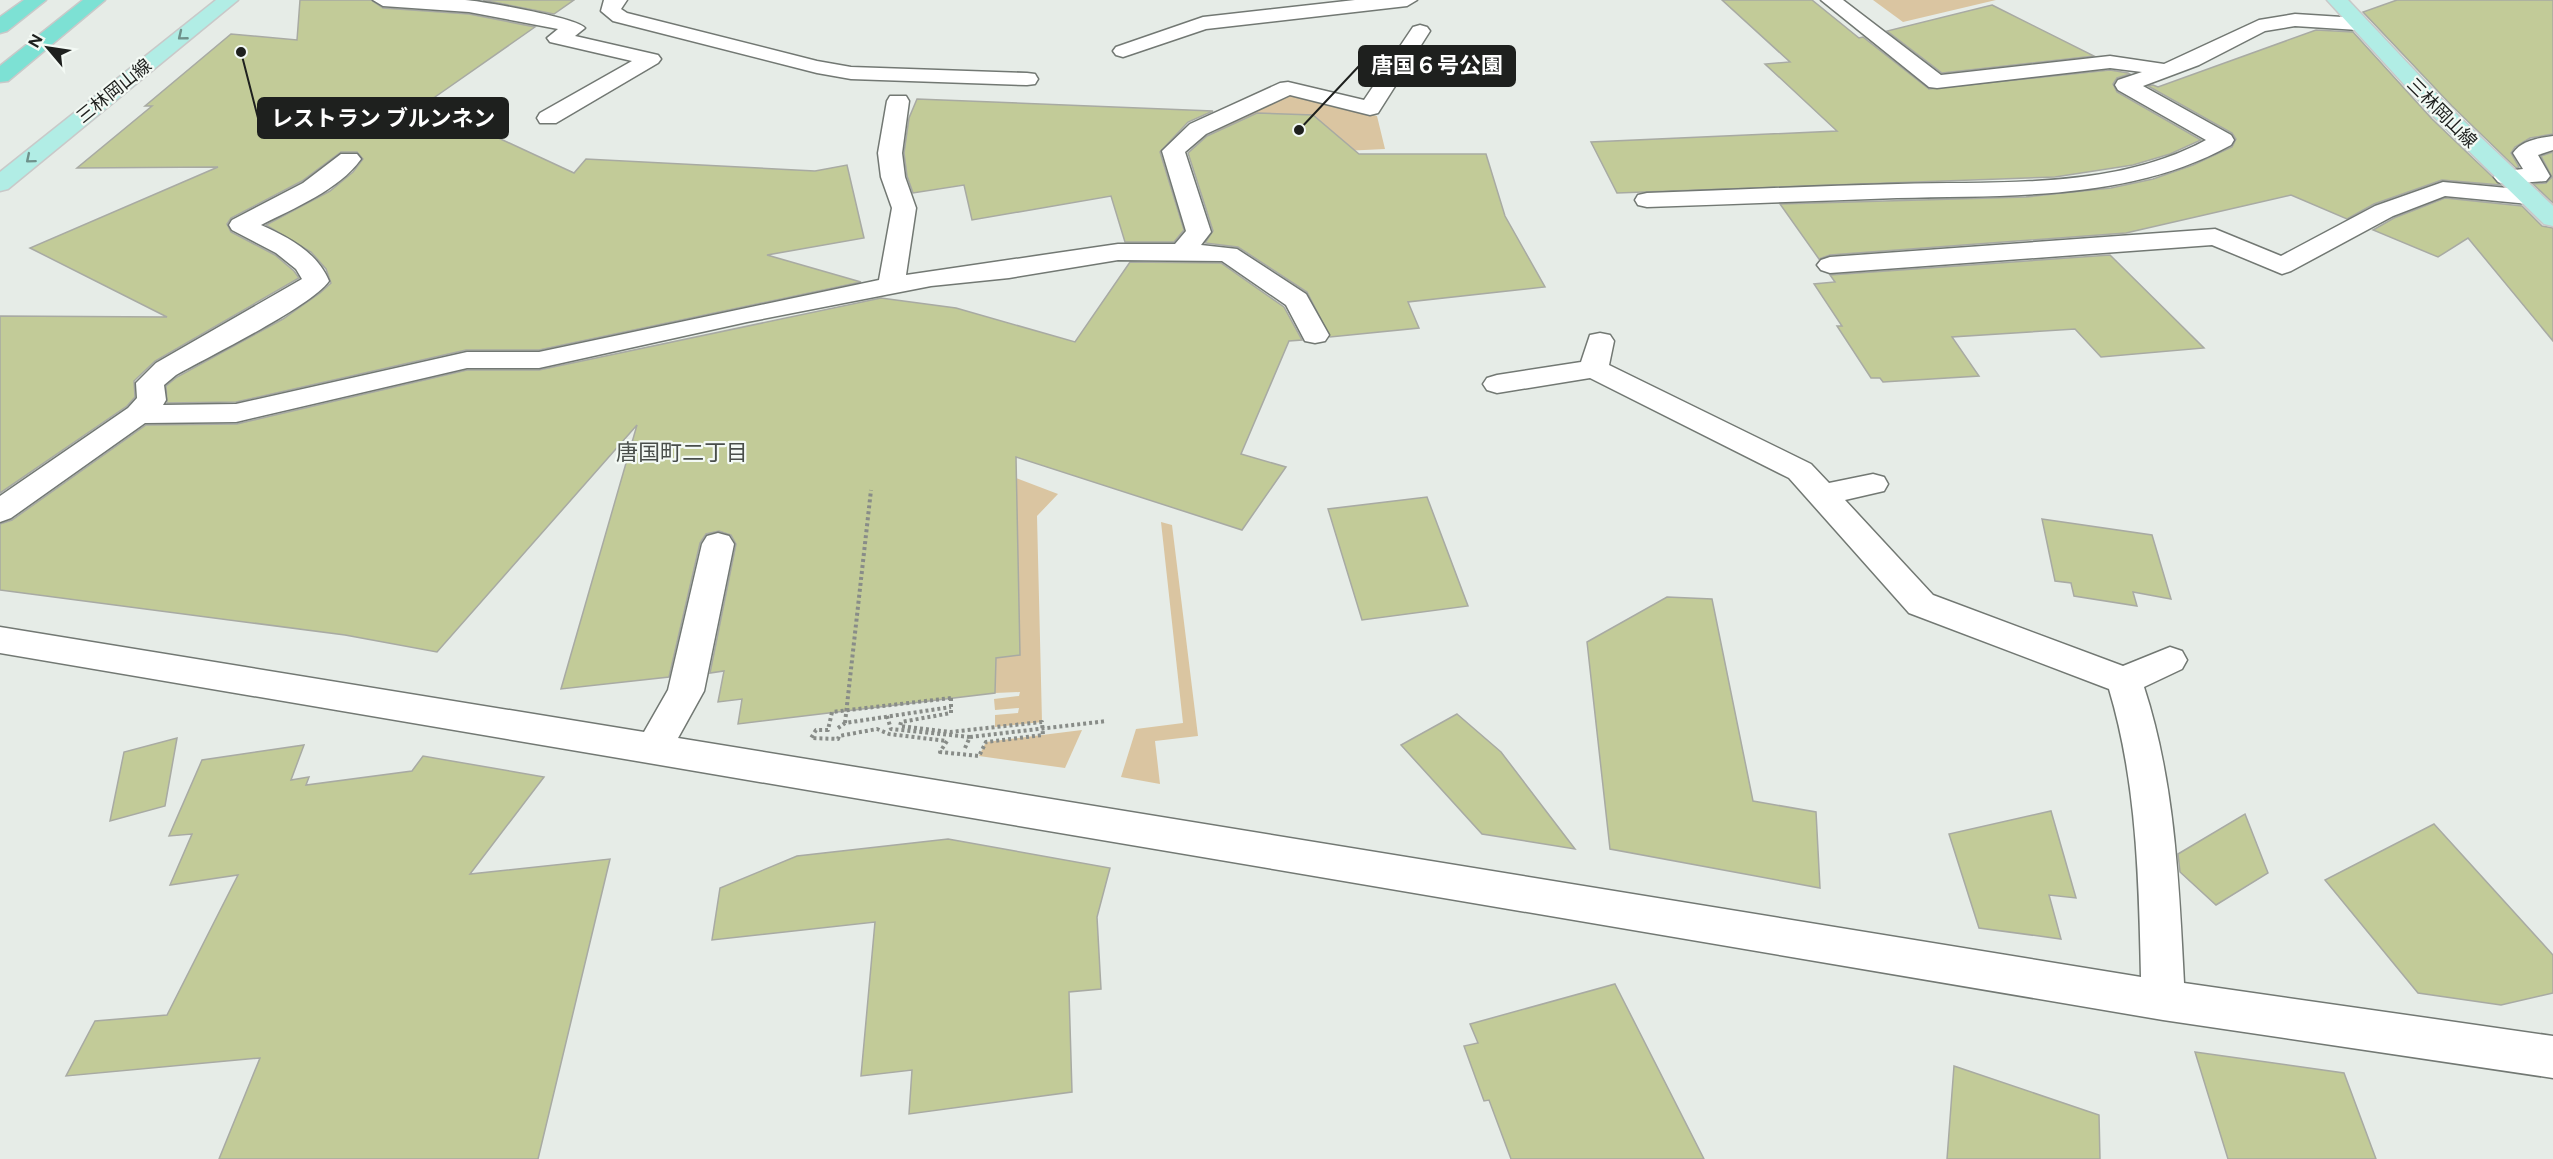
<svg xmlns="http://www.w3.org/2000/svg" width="2553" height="1159" font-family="Figtree,'Noto Sans JP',sans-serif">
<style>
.green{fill:#dac5a1}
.building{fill:#c2cb98;stroke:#a8aaa3;stroke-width:1.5}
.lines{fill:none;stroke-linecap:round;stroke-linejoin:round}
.minor-casing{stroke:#727873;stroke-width:3}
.major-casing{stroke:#c9c9c9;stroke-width:3}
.highway-casing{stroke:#c9c9c9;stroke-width:3}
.path{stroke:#888c88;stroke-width:4;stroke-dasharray:3 3;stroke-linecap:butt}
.minor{fill:#fff;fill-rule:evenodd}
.major{fill:#b1ede5;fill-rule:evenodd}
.highway{fill:#7de1d4;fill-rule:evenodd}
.oneway{stroke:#6f918b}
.labels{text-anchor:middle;stroke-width:4.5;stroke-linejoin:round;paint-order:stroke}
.far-street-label{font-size:18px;fill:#1e201e;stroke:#f3f9f4}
.neighbourhood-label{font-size:22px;fill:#494e4a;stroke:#f3f9f4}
.leader{fill:none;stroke:#1e201e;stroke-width:2}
.callout-dot{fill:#1e201e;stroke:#f3f9f4;stroke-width:2}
.callout{fill:#1e201e;stroke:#1e201e;stroke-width:2}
.callout-label{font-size:22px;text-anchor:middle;font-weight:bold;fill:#fff}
</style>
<rect width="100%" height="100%" fill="#e6ece7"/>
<!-- green -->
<g class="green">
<path d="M 1873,0 L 1996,0 L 1903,22 Z"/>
<path d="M 1290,96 L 1377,116 L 1385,149 L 1197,158 L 1194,150 C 1219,122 1257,111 1290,96 Z"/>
<path d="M 894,432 L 1058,494 L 1037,516 L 1042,722 L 995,727 L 995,715 L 1018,713 L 1019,708 L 995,710 L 994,699 L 1019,696 L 1020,692 L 995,693 L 996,658 Z"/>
<path d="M 1161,522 L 1172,525 L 1198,736 L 1155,741 L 1160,784 L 1121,777 L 1136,729 L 1183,723 Z"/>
<path d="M 1082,730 L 1065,768 L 979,756 L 986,742 Z"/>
</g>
<!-- building -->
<g class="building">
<path d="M 300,0 L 371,0 L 383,8 L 469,14 L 535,27 L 425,104 L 574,173 L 586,159 L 815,171 L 847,165 L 864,238 L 767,255 L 861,282 L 539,350 L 466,350 L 236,402 L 167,403 L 166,386 L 177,377 L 283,319 L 320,293 L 331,283 L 326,269 L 311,252 L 266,225 L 330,191 L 353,172 L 363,159 L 357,152 L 341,152 L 302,181 L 231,218 L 227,224 L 231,232 L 275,255 L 294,271 L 299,278 L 155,361 L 134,381 L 135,397 L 127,406 L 0,493 L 0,316 L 167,317 L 30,248 L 218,167 L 77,168 L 152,106 L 145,106 L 231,34 L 297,40 Z"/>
<path d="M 483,0 L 574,0 L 554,14 Z"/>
<path d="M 1722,0 L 1812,0 L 1859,38 L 1863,37 L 1929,89 L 2110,70 L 2128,73 L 2130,74 L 2117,78 L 2113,84 L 2117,92 L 2201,140 L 2170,154 L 2133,165 L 2055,177 L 1617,193 L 1591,142 L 1837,131 L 1765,64 L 1790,62 Z"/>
<path d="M 2397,0 L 2553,0 L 2553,134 L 2530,138 L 2515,147 L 2511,153 L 2519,167 L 2516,168 L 2452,106 L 2363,12 Z"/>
<path d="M 1992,5 L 2094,56 L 1942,73 L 1887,31 Z"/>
<path d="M 2316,30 L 2353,32 L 2432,119 L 2501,185 L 2442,180 L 2374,204 L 2347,219 L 2291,195 L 2126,233 L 1830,255 L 1819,259 L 1780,204 L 2026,197 L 2111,188 L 2153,179 L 2193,165 L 2232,147 L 2236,139 L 2232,133 L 2148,86 L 2153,85 L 2158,87 Z"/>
<path d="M 917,99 L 1213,111 L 1188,122 L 1160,152 L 1184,230 L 1174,242 L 1125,242 L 1111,196 L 972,220 L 964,185 L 913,193 L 907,176 L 904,153 L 909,118 Z"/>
<path d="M 1257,113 L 1313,115 L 1359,154 L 1486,154 L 1505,216 L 1545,287 L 1408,302 L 1419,328 L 1330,337 L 1307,292 L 1238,247 L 1205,243 L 1213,231 L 1188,153 L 1207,136 Z"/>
<path d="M 2553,152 L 2553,203 L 2533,184 L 2546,183 L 2552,177 L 2541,156 Z"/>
<path d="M 2445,198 L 2522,206 L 2542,226 L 2553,228 L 2553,341 L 2468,238 L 2438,257 L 2373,230 L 2394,218 Z"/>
<path d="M 2110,255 L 2204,348 L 2101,357 L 2075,329 L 1952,337 L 1979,376 L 1883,382 L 1880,378 L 1871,378 L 1837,326 L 1842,326 L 1814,284 L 1835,282 L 1830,275 Z"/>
<path d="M 1130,262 L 1221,263 L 1284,307 L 1302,340 L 1289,341 L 1241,454 L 1286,467 L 1242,530 L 1016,457 L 1020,655 L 996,658 L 995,693 L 738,724 L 742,699 L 718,702 L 724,671 L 710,673 L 736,544 L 731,535 L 719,531 L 706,534 L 700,543 L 669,677 L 561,689 L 637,425 L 437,652 L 345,635 L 0,590 L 0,524 L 12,520 L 146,425 L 237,424 L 467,370 L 539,370 L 881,298 L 956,308 L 1075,342 Z"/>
<path d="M 1427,497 L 1468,606 L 1362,620 L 1328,509 Z"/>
<path d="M 2042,519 L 2152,535 L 2171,599 L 2133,592 L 2137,606 L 2074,596 L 2071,583 L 2055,581 Z"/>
<path d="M 1667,597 L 1712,599 L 1753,801 L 1816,812 L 1820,888 L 1610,849 L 1587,642 Z"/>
<path d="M 1457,714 L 1501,752 L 1575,849 L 1482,834 L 1401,745 Z"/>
<path d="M 177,738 L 165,806 L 110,821 L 124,752 Z"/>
<path d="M 304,745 L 291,780 L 309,777 L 306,785 L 412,771 L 423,756 L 544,777 L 470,874 L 610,859 L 538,1159 L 219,1159 L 260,1058 L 66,1076 L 95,1021 L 167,1015 L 238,875 L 170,885 L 192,834 L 169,836 L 202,760 Z"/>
<path d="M 2051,811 L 2076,898 L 2049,895 L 2061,939 L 1979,928 L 1949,834 Z"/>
<path d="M 2245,814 L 2268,873 L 2216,905 L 2180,872 L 2178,854 Z"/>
<path d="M 2434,824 L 2553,955 L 2553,993 L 2501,1005 L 2418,993 L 2325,880 Z"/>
<path d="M 948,839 L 1110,868 L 1097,917 L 1101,989 L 1069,992 L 1072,1092 L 909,1114 L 912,1070 L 861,1076 L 875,922 L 712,940 L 720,888 L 797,856 Z"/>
<path d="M 1615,984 L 1704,1159 L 1511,1159 L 1489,1100 L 1484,1101 L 1464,1046 L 1478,1043 L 1470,1024 Z"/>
<path d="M 2195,1052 L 2344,1073 L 2376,1159 L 2228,1159 Z"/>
<path d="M 1954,1066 L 2099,1115 L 2100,1159 L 1947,1159 Z"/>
</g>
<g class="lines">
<defs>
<g id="minor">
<path d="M 373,0 C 404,0 435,0 465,0 C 482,1 578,18 585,28 L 575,36 L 658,55 L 661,59 L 658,63 L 556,123 L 540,123 L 537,118 L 540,113 L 632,61 L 550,42 L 547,38 L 558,29 L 469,12 L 383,6 Z"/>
<path d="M 604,0 L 627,0 L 621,9 L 627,13 L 817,61 L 851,67 L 1027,73 L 1035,74 L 1038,79 L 1035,84 L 1027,85 L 851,79 L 817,73 L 613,21 L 601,11 Z"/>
<path d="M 1355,0 L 1417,0 L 1407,6 L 1206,29 L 1123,57 L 1116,55 L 1113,51 L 1116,47 L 1203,17 Z"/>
<path d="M 1821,0 L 1843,0 L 1941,75 L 2110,56 L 2164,64 L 2259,20 L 2295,14 L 2358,18 L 2365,20 L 2368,24 L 2365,28 L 2358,30 L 2295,26 L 2265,31 L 2199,65 L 2143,86 L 2231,135 L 2234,140 L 2231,145 C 2130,201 2010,195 1897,198 C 1814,201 1730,204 1647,207 L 1638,205 L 1635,200 L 1638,195 L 1647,193 C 1731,190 1814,186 1898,184 C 1999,181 2114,190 2206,140 L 2118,90 L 2115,85 L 2118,80 L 2142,72 L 2110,68 L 1937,88 L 1929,87 Z"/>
<path d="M 1420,25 L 1427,27 L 1430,31 L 1378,113 L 1370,115 L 1290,95 L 1206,134 L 1185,152 L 1211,232 L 1201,245 L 1237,249 L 1306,294 L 1329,335 L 1325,341 L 1315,343 L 1305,341 L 1286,305 L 1222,261 L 1118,260 L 1009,278 L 931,286 L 747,322 L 539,368 L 467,368 L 236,422 L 145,423 L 11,518 L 0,522 L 0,496 L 128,408 L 137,398 L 136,383 L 156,363 L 302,279 L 296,269 L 276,253 L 232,230 L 229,225 L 232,220 L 303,183 L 341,154 L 357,154 L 361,159 C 339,190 294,208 261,225 C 288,237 317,252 329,281 C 312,306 208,357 176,375 L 164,385 L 166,400 L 163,405 L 236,404 L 467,352 L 539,352 L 879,280 L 892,208 L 881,177 L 878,153 L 887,101 L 890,96 L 906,96 L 909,101 L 902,153 L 905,177 L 916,208 L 906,275 L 1118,244 L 1175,244 L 1186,231 L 1162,151 L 1190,124 L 1280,83 L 1288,82 L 1364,100 L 1413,27 Z"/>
<path d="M 2553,136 L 2553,150 L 2538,155 L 2550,176 L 2546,181 L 2506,184 L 2498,182 L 2494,177 L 2498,172 L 2523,169 L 2513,153 C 2522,140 2539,138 2553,136 Z"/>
<path d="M 2443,182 L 2529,190 L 2538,192 L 2541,197 L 2538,202 L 2529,204 L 2445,196 L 2393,216 L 2291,271 L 2282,274 L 2212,245 L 1830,273 L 1821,270 L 1817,265 L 1821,260 L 1830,257 L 2215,229 L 2281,256 L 2375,206 Z"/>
<path d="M 1600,333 L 1610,335 L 1614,341 L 1609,365 L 1811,464 L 1829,483 L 1873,474 L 1884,477 L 1888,484 L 1884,491 L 1845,500 L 1933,595 L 2123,666 L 2170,647 L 2182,651 L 2187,660 L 2182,669 L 2144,687 C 2175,782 2179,884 2184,983 L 2553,1036 L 2553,1078 L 2163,1020 L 0,653 L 0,627 L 644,732 L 668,690 L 702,544 L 707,536 L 718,533 L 729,536 L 734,544 L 704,691 L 678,738 L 2141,977 C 2139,881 2137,782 2109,689 L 1909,613 L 1789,478 L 1590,378 L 1497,393 L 1487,390 L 1483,384 L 1487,378 L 1497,375 L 1581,362 L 1590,335 Z"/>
</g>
<g id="major">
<path d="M 216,0 L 238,0 L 8,189 L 0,191 L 0,172 Z"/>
<path d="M 2327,0 L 2348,0 L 2450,108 L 2553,206 L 2553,226 L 2544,224 L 2434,117 Z"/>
</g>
<g id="highway">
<path d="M 24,0 L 46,0 L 7,31 L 0,33 L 0,17 Z"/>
<path d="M 83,0 L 105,0 L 8,81 L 0,82 L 0,66 Z"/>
</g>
</defs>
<!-- minor casing -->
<use href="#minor" class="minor-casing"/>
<!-- major casing -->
<use href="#major" class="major-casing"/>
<!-- highway casing -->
<use href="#highway" class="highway-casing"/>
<!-- path -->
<g class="path">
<path d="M 951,698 L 951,713 L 901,722 L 900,726 L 950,732 L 1042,722 L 1043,735 L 986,742 L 979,756 L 940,752 L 947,741 L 889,734 L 877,729 L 839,736 L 838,739 L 811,738 L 816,730 L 828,730 L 832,712 Z"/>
<path d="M 887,716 L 891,729 L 970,737"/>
<path d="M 845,723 L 871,490"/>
<path d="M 838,728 L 845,723 L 951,707"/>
<path d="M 965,748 L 970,737 L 1107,721"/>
</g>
<!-- minor -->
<use href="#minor" class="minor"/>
<!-- major -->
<use href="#major" class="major"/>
<!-- highway -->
<use href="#highway" class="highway"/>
</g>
<!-- one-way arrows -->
<defs><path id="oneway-chevron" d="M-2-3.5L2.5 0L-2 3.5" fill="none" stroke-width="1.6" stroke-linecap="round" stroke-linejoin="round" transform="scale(1.5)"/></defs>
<g class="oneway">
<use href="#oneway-chevron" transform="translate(182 36) rotate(141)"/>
<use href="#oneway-chevron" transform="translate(30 159) rotate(140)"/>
</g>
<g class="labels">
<!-- far-street labels -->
<g class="far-street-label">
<text transform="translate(114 91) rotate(-39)" y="6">三林岡山線</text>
<text transform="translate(2442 113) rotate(45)" y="6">三林岡山線</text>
</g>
<!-- neighbourhood labels -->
<g class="neighbourhood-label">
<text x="682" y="460">唐国町二丁目</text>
</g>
</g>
<!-- callouts -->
<path class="leader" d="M1299 130L1359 66M241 52L258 118"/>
<g class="callout-dot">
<circle cx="1299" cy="130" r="6"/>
<circle cx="241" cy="52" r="6"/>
</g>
<g class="callout">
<rect x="1359" y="46" width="156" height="40" rx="6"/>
<rect x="258" y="98" width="250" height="40" rx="6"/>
</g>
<g class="callout-label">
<text x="1437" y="73">唐国６号公園</text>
<text x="383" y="126">レストラン ブルンネン</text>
</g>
<!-- north arrow -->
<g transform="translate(48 48) rotate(299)" stroke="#f3f9f4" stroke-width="4.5" paint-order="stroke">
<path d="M0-4.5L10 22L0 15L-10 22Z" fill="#1e201e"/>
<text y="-9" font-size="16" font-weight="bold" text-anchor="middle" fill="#1e201e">N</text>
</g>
</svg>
